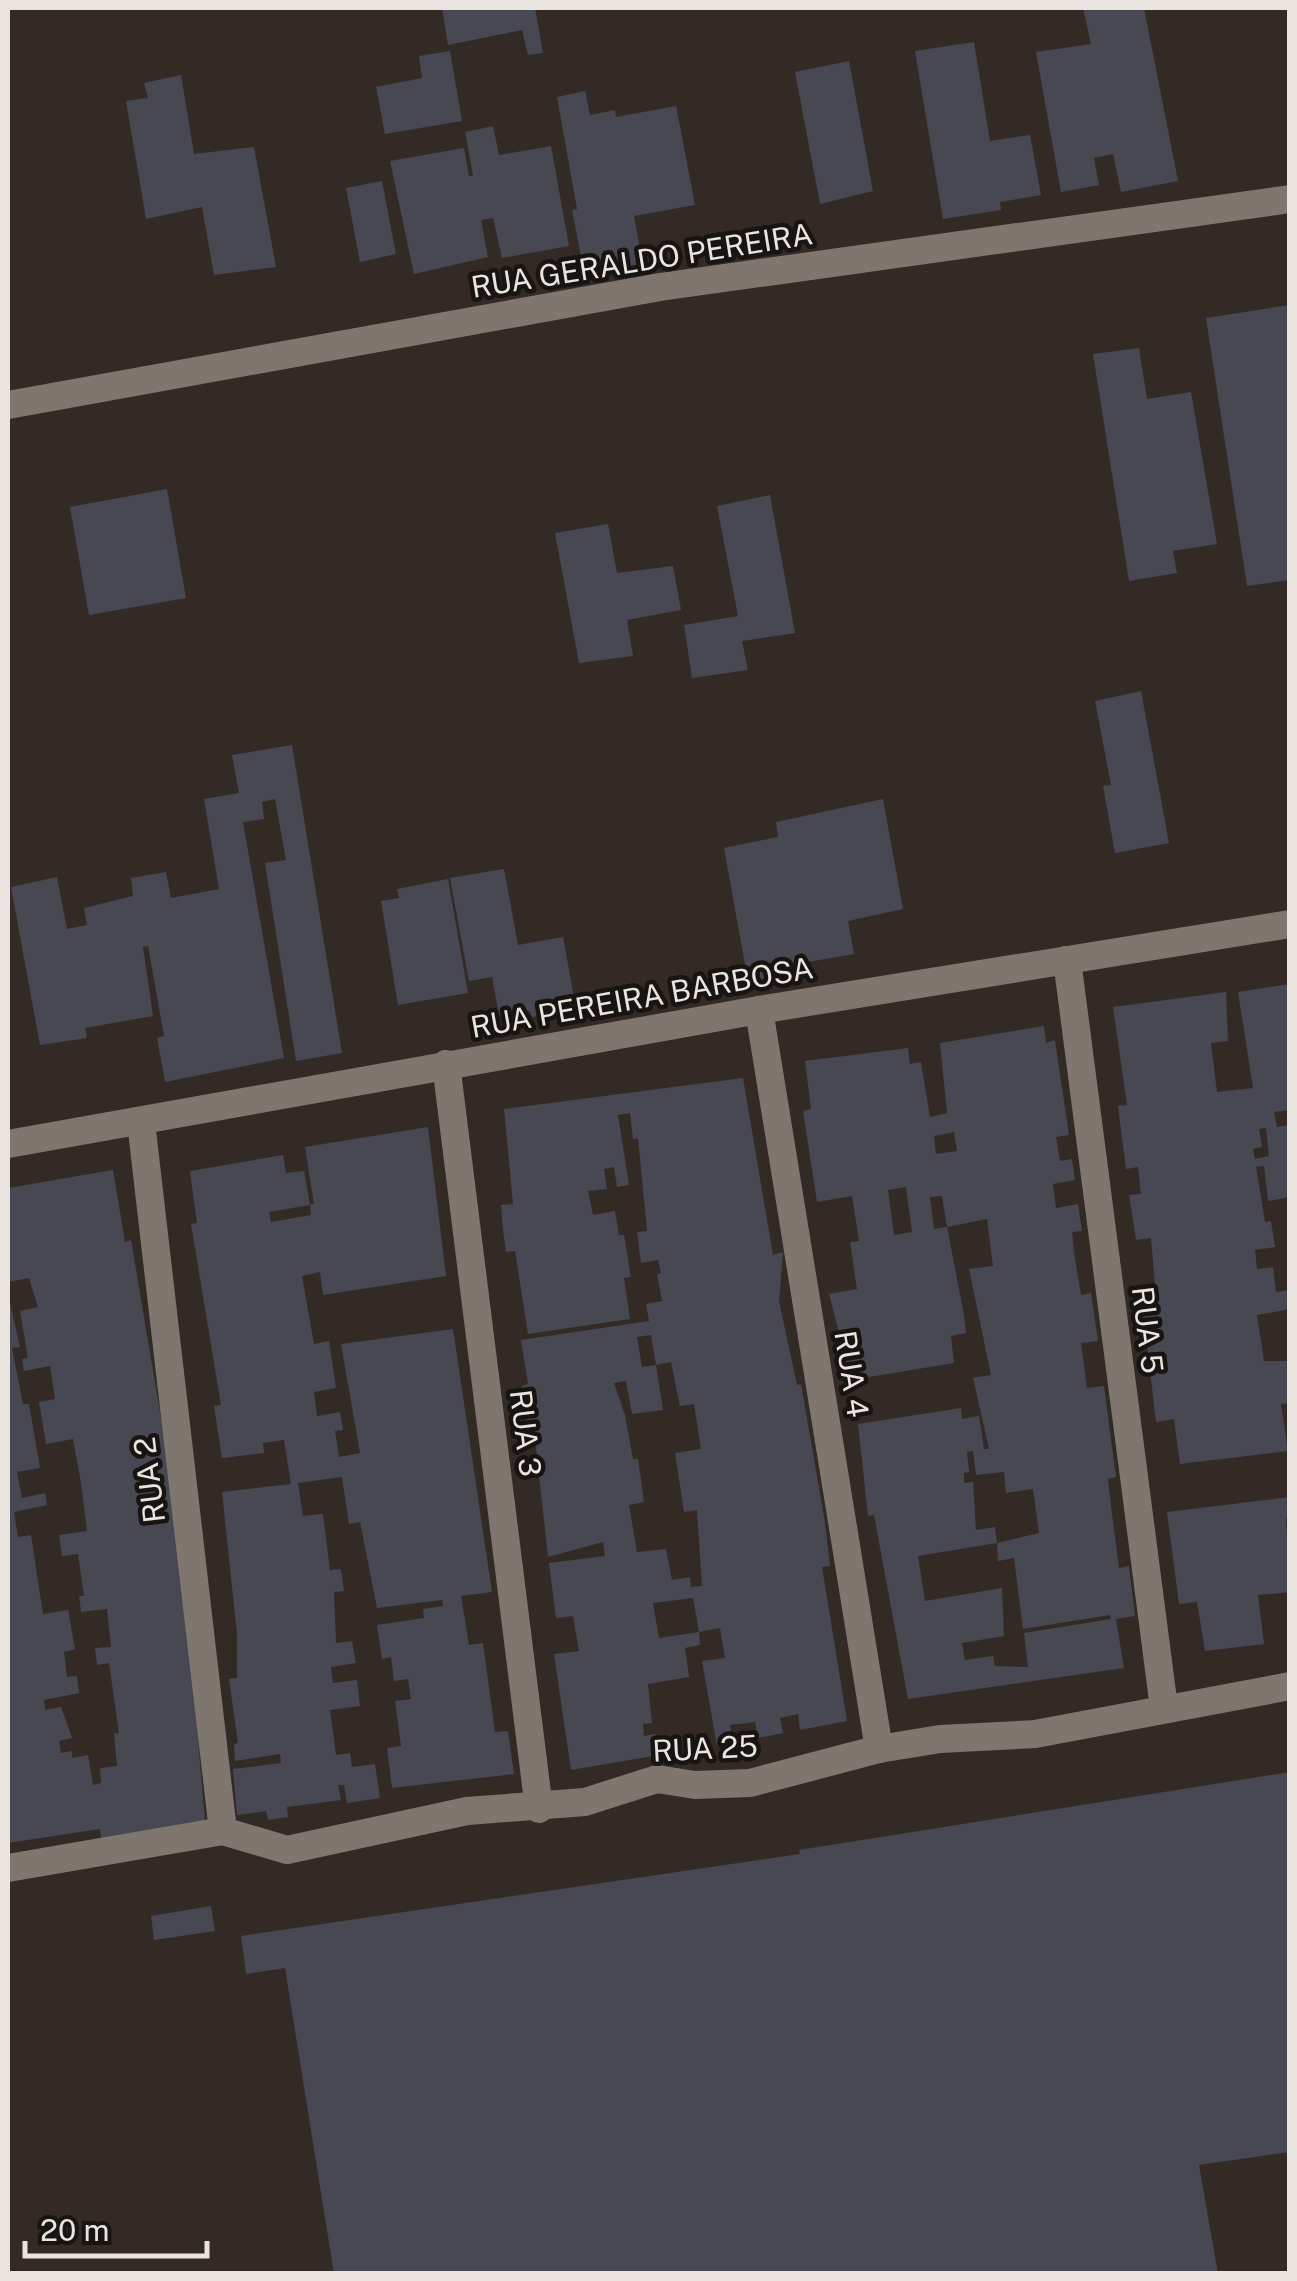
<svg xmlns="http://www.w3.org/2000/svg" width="1297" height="2281" font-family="'Public Sans',sans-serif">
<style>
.building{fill:#484852;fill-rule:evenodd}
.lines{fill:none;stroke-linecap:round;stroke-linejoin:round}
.minor{stroke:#807670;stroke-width:28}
.labels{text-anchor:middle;stroke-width:9;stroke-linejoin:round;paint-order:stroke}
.street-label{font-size:30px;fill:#eae4e0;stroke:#181411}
</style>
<rect width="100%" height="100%" fill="#332a25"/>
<!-- building -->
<g class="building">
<path d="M 442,8 L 535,8 L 543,53 L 528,55 L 522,30 L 448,45 Z"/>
<path d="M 1083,8 L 1144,8 L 1178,181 L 1121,192 L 1113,154 L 1094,158 L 1099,185 L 1061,192 L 1036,52 L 1091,44 Z"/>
<path d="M 974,42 L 990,141 L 1030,135 L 1041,195 L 1000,202 L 1001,210 L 943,219 L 915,51 Z"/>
<path d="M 450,51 L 462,121 L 385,134 L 376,87 L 422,78 L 419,56 Z"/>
<path d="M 849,61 L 873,191 L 820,204 L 795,72 Z"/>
<path d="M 181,75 L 194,154 L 254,147 L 276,267 L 214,275 L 202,207 L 146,219 L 126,101 L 148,98 L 144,83 Z"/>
<path d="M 585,91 L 590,115 L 615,110 L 616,117 L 676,106 L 695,205 L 634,216 L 643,266 L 601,272 L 600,259 L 582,261 L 572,210 L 577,209 L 557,97 Z"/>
<path d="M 493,126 L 499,155 L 551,146 L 569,246 L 502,258 L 493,218 L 481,220 L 488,257 L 414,274 L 390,161 L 464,148 L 469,176 L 473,176 L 465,132 Z"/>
<path d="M 382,181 L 396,254 L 360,262 L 346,188 Z"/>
<path d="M 1290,305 L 1290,580 L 1247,586 L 1206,318 Z"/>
<path d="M 1139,348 L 1147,399 L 1191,392 L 1217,544 L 1173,551 L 1177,573 L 1129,581 L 1093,354 Z"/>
<path d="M 167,489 L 186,598 L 89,615 L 70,507 Z"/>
<path d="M 770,495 L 795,633 L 742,641 L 748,670 L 692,678 L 684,625 L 738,616 L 717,506 Z"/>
<path d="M 608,524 L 617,573 L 673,566 L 681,610 L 627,620 L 633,656 L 579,663 L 555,533 Z"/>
<path d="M 1141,691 L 1169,843 L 1115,853 L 1103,786 L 1111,785 L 1095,701 Z"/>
<path d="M 292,745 L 342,1053 L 296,1061 L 265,863 L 286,860 L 275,799 L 262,802 L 264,819 L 243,822 L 284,1058 L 165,1082 L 157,1038 L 164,1036 L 148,946 L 143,947 L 153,1016 L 85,1028 L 87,1038 L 40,1045 L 11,887 L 57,877 L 67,929 L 87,925 L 84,908 L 133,896 L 131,878 L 166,872 L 171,898 L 219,889 L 204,799 L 239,793 L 232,755 Z"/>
<path d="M 883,799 L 903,909 L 848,921 L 854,954 L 802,963 L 803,972 L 748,981 L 724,848 L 778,837 L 776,822 Z"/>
<path d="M 504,869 L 518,945 L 563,937 L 576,1008 L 532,1017 L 530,1011 L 499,1016 L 492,977 L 469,981 L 450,878 Z"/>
<path d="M 448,879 L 468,993 L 398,1005 L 381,901 L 399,898 L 397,889 Z"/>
<path d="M 1290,984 L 1290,1110 L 1274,1112 L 1277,1127 L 1290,1125 L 1290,1197 L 1268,1201 L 1264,1166 L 1256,1167 L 1265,1222 L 1271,1221 L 1275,1247 L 1255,1250 L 1257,1269 L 1273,1267 L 1276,1292 L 1290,1290 L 1290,1309 L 1257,1315 L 1264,1361 L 1290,1361 L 1290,1403 L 1281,1404 L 1288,1451 L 1180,1464 L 1174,1419 L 1156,1422 L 1140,1286 L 1155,1285 L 1151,1238 L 1136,1240 L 1129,1195 L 1141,1194 L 1138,1167 L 1126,1169 L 1118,1106 L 1127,1105 L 1113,1007 L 1226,992 L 1228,1041 L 1211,1043 L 1217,1092 L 1253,1088 L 1238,992 ZM 1266,1128 L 1269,1156 L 1255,1159 L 1253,1149 L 1262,1147 L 1259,1129 Z"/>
<path d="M 1044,1026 L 1046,1043 L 1055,1040 L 1069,1135 L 1056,1137 L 1060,1161 L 1072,1159 L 1075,1180 L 1053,1184 L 1056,1208 L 1078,1204 L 1082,1231 L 1072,1232 L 1074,1252 L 1081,1295 L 1091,1293 L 1098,1341 L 1081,1343 L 1087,1388 L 1104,1386 L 1116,1477 L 1108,1479 L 1113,1522 L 1119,1568 L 1129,1566 L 1135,1616 L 1116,1619 L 1124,1668 L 908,1699 L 874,1515 L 868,1516 L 858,1424 L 961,1408 L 962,1419 L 979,1416 L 984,1449 L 989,1449 L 973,1378 L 991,1375 L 969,1269 L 993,1266 L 987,1219 L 947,1227 L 942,1196 L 930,1197 L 934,1229 L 947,1227 L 964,1315 L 966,1333 L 951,1336 L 954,1363 L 851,1380 L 829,1294 L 857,1289 L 850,1242 L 859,1241 L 852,1196 L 817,1202 L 803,1111 L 811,1109 L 805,1061 L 908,1048 L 910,1064 L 921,1062 L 930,1117 L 947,1113 L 940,1043 ZM 954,1132 L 957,1151 L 936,1154 L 934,1136 ZM 906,1187 L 912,1232 L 894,1235 L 888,1190 ZM 973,1451 L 976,1475 L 1004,1472 L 1006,1493 L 1033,1489 L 1039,1533 L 997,1543 L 995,1527 L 976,1530 L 973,1482 L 964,1483 L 964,1473 L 969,1472 L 967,1452 ZM 997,1543 L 998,1561 L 1014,1558 L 1023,1629 L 1110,1615 L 1111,1619 L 1024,1633 L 1028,1667 L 995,1666 L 993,1656 L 965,1660 L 962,1643 L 1004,1636 L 1002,1588 L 925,1601 L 918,1556 Z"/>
<path d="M 743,1078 L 773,1255 L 783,1252 L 779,1301 L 797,1385 L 801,1384 L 825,1523 L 830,1566 L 822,1567 L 847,1721 L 800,1730 L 798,1714 L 780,1718 L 783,1733 L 758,1738 L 755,1722 L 730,1725 L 733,1743 L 717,1746 L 702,1661 L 725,1658 L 720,1628 L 699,1632 L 700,1645 L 685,1648 L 689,1677 L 648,1684 L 652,1723 L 643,1724 L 644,1736 L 656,1734 L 659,1755 L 571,1770 L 554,1654 L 579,1651 L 573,1616 L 556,1618 L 549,1563 L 605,1556 L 603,1542 L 548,1557 L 534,1430 L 528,1431 L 522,1386 L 528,1384 L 521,1340 L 649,1321 L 646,1304 L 662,1301 L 657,1274 L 661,1273 L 658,1260 L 641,1263 L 637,1232 L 647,1231 L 638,1138 L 633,1139 L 630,1113 L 618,1115 L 629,1185 L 617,1187 L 614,1167 L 604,1169 L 607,1189 L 588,1191 L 593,1215 L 615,1211 L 619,1235 L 624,1235 L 631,1277 L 624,1278 L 630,1319 L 528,1334 L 515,1251 L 506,1252 L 503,1230 L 501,1205 L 513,1204 L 504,1109 ZM 651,1335 L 656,1365 L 671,1362 L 680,1406 L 694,1404 L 701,1449 L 675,1453 L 684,1512 L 697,1510 L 702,1586 L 691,1587 L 690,1577 L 672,1580 L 666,1549 L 637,1552 L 629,1505 L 644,1502 L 638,1459 L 633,1459 L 625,1415 L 614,1383 L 626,1381 L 632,1414 L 663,1410 L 656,1365 L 642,1367 L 637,1337 ZM 693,1598 L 699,1632 L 659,1638 L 653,1603 Z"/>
<path d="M 428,1127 L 446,1276 L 323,1295 L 320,1272 L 302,1276 L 314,1344 L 329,1341 L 336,1388 L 314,1392 L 317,1416 L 340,1412 L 343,1430 L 335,1431 L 339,1457 L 360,1453 L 341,1344 L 453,1329 L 492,1592 L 461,1596 L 469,1645 L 483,1643 L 495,1732 L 508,1731 L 514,1774 L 392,1788 L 387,1748 L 401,1746 L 395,1701 L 411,1699 L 408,1679 L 394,1681 L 391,1657 L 382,1659 L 377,1625 L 424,1618 L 423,1609 L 443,1606 L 442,1600 L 377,1608 L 360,1522 L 349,1524 L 342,1477 L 298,1483 L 303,1516 L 323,1514 L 330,1570 L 341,1569 L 344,1591 L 334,1592 L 336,1643 L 352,1641 L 356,1663 L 331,1667 L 333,1683 L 357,1680 L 360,1706 L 330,1710 L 336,1755 L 350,1753 L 352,1767 L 375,1764 L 380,1798 L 347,1803 L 344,1785 L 338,1785 L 341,1800 L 287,1807 L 288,1817 L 268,1820 L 266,1811 L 237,1815 L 233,1769 L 281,1763 L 280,1754 L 235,1761 L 234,1744 L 238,1743 L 229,1679 L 237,1678 L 237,1634 L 222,1492 L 291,1484 L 284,1440 L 263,1443 L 264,1453 L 222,1458 L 214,1406 L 221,1405 L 191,1224 L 197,1223 L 190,1171 L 283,1155 L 286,1173 L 304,1171 L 310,1205 L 269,1212 L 271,1222 L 311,1215 L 310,1205 L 314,1204 L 305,1147 Z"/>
<path d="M 113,1170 L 125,1242 L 131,1240 L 162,1424 L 193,1681 L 206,1833 L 102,1846 L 100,1829 L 8,1843 L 8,1294 L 20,1347 L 12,1348 L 23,1404 L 29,1404 L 40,1468 L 17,1472 L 22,1498 L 45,1493 L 47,1505 L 14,1512 L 18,1537 L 31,1535 L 43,1614 L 68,1610 L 75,1649 L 64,1652 L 67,1677 L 77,1676 L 79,1693 L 44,1700 L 45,1710 L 61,1707 L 72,1738 L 59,1741 L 61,1753 L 72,1751 L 72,1758 L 88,1755 L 93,1785 L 101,1783 L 100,1768 L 117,1766 L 114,1734 L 119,1733 L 109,1663 L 97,1665 L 95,1648 L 111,1647 L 107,1609 L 81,1612 L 79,1596 L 84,1596 L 78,1554 L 62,1556 L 59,1535 L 87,1531 L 81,1483 L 73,1439 L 46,1444 L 39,1402 L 55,1399 L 50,1366 L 24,1371 L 22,1359 L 28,1358 L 20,1311 L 38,1307 L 29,1278 L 8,1282 L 8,1188 Z"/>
<path d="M 1290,1497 L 1290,1518 L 1286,1519 L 1290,1592 L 1258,1595 L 1264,1644 L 1205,1651 L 1197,1602 L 1179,1604 L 1167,1512 Z"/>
<path d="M 1290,1772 L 1290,2152 L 1199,2165 L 1218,2274 L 334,2274 L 285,1968 L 246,1974 L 241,1936 L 800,1854 L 799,1850 Z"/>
<path d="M 211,1906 L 215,1931 L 154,1940 L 151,1916 Z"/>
</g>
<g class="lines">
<!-- minor -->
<g class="minor">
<path d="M 8,405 L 660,287 L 1290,199"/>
<path d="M 1067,960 L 1164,1708"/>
<path d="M 759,1010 L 879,1749"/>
<path d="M 446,1064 L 539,1809"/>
<path d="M 141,1122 L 223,1831"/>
<path d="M 8,1144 L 759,1010 L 1290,924"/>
<path d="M 8,1868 L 223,1831 L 287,1850 L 467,1811 L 585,1802 L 657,1779 L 695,1785 L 750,1783 L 879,1749 L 940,1739 L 1035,1734 L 1290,1686"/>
</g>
</g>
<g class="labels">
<!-- street labels -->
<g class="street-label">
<text transform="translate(642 261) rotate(-9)" y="10">RUA GERALDO PEREIRA</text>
<text transform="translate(642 998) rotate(-10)" y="10">RUA PEREIRA BARBOSA</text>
<text transform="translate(1147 1330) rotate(83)" y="10">RUA 5</text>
<text transform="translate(851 1374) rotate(81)" y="10">RUA 4</text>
<text transform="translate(525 1433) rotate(83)" y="10">RUA 3</text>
<text transform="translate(150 1480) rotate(-97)" y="10">RUA 2</text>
<text transform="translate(705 1749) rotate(-3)" y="10">RUA 25</text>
</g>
</g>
<!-- border -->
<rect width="1297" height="2281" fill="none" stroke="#eae4e0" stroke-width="20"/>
<!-- scale -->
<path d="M25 2241v15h182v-15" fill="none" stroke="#eae4e0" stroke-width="5"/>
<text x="40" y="2241" font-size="30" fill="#eae4e0" stroke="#181411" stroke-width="8" paint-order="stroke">20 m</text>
</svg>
